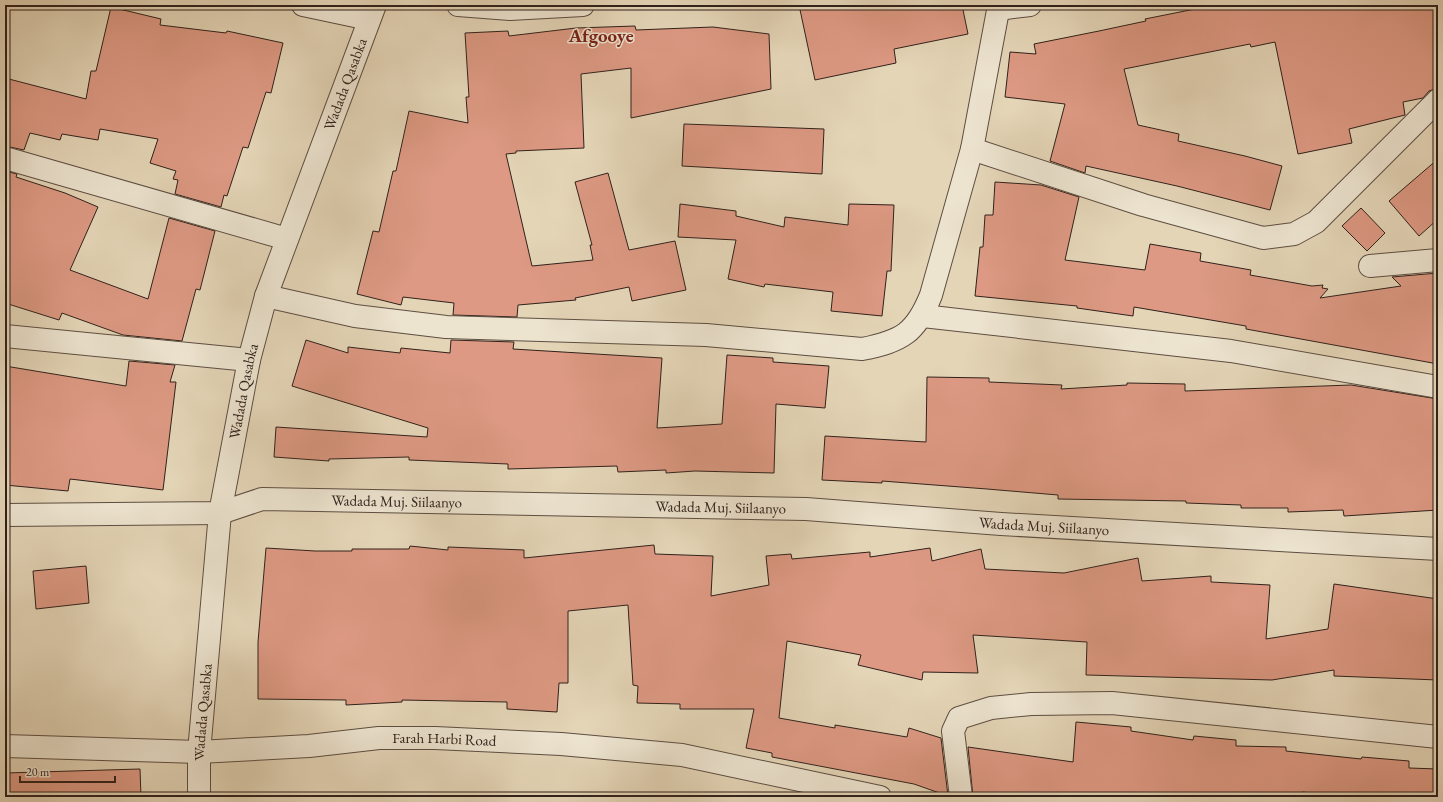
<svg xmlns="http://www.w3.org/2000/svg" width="1443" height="802" font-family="'EB Garamond',serif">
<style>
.building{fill:#dd9983;stroke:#30211b}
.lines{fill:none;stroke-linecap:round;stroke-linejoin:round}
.minor-casing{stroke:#5d4e42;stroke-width:24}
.tertiary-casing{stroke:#5d4e42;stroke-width:24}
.minor{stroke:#ede4d0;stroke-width:22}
.tertiary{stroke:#ede4d0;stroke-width:22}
.labels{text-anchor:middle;stroke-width:3;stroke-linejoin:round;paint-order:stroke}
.street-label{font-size:15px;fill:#30211b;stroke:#ede4d0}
.district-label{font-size:19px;font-weight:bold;fill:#7a1f14;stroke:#ede4d0}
</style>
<rect width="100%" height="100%" fill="#e4d5b7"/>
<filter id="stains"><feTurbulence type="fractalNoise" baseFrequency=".005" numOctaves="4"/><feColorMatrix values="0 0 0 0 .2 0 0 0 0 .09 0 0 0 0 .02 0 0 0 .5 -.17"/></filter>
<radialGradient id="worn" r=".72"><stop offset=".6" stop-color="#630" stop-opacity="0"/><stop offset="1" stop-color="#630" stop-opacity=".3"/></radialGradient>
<!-- building -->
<g class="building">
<path d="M 799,5 L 962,5 L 968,34 L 894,49 L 896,63 L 815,80 Z"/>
<path d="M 1215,5 L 1438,5 L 1438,88 L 1429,91 L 1423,98 L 1403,102 L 1405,115 L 1349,129 L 1352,143 L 1298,154 L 1275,42 L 1251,47 L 1250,44 L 1124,69 L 1138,125 L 1179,134 L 1178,141 L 1245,156 L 1282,166 L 1270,210 L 1177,186 L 1086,166 L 1085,173 L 1050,161 L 1065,104 L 1005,97 L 1010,52 L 1036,54 L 1034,44 L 1099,31 L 1146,21 L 1145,19 Z"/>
<path d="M 111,7 L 161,19 L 160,25 L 226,33 L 227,31 L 283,43 L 271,93 L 266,92 L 248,148 L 243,147 L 227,196 L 224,195 L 221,207 L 175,194 L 178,180 L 173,179 L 176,171 L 150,163 L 158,139 L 100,129 L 98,140 L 62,134 L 60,140 L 30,133 L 24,150 L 5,146 L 5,78 L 86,99 L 91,71 L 96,71 Z"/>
<path d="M 635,26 L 636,30 L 713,27 L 769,34 L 771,89 L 631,118 L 631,68 L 581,74 L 584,148 L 516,151 L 516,153 L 506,154 L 532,266 L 593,260 L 590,245 L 592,245 L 575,182 L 608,173 L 629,250 L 675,241 L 686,290 L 632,301 L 629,287 L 575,298 L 576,300 L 518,305 L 517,317 L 453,315 L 454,303 L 403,297 L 401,305 L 357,294 L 373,231 L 379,232 L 393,171 L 396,171 L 409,111 L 468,123 L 466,97 L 469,97 L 465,33 L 508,31 L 509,36 L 576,28 Z"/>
<path d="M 684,124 L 824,129 L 822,174 L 682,166 Z"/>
<path d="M 1438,159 L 1438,219 L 1419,236 L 1389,201 Z"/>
<path d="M 5,171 L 17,174 L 16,177 L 65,193 L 98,207 L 70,270 L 148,299 L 169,218 L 215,231 L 200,290 L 196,289 L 182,341 L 123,335 L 62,313 L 59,320 L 5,303 Z"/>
<path d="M 995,182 L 1041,185 L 1079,197 L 1065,260 L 1145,270 L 1150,244 L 1201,253 L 1200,261 L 1251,270 L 1250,275 L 1312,286 L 1323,285 L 1322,288 L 1328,289 L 1320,298 L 1401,286 L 1392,277 L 1438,273 L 1438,364 L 1246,329 L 1246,326 L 1134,307 L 1133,316 L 1077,308 L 1077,306 L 975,296 L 980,247 L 983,247 L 985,215 L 993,215 Z"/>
<path d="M 680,204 L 736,211 L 736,216 L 784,227 L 785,217 L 848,225 L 849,204 L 894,205 L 891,271 L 887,271 L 882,316 L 831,311 L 833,292 L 765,284 L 764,287 L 728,279 L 736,240 L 678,237 Z"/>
<path d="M 1361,208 L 1385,233 L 1367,251 L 1342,226 Z"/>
<path d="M 306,340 L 348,353 L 348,347 L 400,353 L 401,348 L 450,353 L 451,340 L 514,342 L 513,349 L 662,358 L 657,428 L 722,424 L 727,355 L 773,358 L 773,362 L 829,366 L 825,408 L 776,404 L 774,473 L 695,471 L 666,473 L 666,470 L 618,472 L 617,466 L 508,469 L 508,464 L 409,460 L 409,457 L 329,459 L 329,461 L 274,457 L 276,427 L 427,437 L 428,428 L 292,386 Z"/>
<path d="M 129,361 L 175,365 L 170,382 L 176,382 L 163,490 L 70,479 L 68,491 L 5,485 L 5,366 L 126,386 Z"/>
<path d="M 927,377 L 989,378 L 989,382 L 1062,385 L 1061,389 L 1127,385 L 1127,383 L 1185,384 L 1185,391 L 1351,385 L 1438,399 L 1438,510 L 1344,516 L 1343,510 L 1288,512 L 1288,508 L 1241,508 L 1241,505 L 1186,503 L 1186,501 L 1058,499 L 1058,495 L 987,489 L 882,481 L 882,483 L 822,480 L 825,436 L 926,442 Z"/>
<path d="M 654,545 L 655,554 L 713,556 L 711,596 L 769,585 L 766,556 L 791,554 L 792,559 L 870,552 L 870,557 L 930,548 L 932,561 L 981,549 L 985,569 L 1064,573 L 1138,558 L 1142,581 L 1211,576 L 1211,582 L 1270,585 L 1266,639 L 1328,629 L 1334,584 L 1438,599 L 1438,680 L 1334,676 L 1334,670 L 1272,680 L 1086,675 L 1087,642 L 973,635 L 978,673 L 923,672 L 922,680 L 858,665 L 861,655 L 787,641 L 779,718 L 835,728 L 835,725 L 907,737 L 909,728 L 941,738 L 948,796 L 914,784 L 772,757 L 772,753 L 746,748 L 754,709 L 680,709 L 680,704 L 637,703 L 638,686 L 633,685 L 628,605 L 568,611 L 568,683 L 559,683 L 557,712 L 507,709 L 507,702 L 402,700 L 402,702 L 346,705 L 346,700 L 258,699 L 258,642 L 266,548 L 315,551 L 352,551 L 352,549 L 409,549 L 410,546 L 448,550 L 448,547 L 524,550 L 524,558 Z"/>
<path d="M 86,566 L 89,603 L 36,609 L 33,571 Z"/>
<path d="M 1076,722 L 1131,727 L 1131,731 L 1193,740 L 1194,736 L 1236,740 L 1236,746 L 1286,747 L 1286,751 L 1361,759 L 1362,757 L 1409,761 L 1409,768 L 1438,769 L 1438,797 L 1352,797 L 1302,792 L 1302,797 L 973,797 L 968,747 L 1073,762 Z"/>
<path d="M 140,769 L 141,797 L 5,797 L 5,773 Z"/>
</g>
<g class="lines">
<defs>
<g id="minor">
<path d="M 303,5 L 369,19"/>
<path d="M 458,5 L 510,9 L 583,5"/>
<path d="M 998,9 L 1030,5"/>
<path d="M 972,149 L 1143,205 L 1263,238 L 1294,234 L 1316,222 L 1438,100"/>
<path d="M 5,158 L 287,239"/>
<path d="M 1370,266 L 1438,260"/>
<path d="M 266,296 L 355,316 L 446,327 L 706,335 L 862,349 C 902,341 916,333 931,295 L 972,149 L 999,5"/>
<path d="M 923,316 L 1231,351 L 1438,387"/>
<path d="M 5,336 L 249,360"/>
<path id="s1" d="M 5,515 L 220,513 L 262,499 L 806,509 L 1001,524 L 1438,549"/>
<path id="s2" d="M 5,746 L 199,752 L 309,746 L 379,738 L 435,738 L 561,744 L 682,755 L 880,797"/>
<path d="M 961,797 L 953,731 L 959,718 L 991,708 L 1031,704 L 1112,703 L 1438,737"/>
</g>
<g id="tertiary">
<path id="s3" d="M 199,797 L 199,752 L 220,513 L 249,360 L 266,296 L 375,5"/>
</g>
</defs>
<!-- minor casing -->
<use href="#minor" class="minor-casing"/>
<!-- tertiary casing -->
<use href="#tertiary" class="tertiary-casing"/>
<!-- minor -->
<use href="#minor" class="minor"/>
<!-- tertiary -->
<use href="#tertiary" class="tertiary"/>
</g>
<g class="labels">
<!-- street labels -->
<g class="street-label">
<text dy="5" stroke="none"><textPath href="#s3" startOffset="733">Wadada Qasabka</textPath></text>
<text dy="5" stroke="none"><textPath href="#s3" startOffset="409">Wadada Qasabka</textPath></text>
<text dy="5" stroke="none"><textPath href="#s1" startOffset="394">Wadada Muj. Siilaanyo</textPath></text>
<text dy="5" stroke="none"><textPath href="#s1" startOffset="718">Wadada Muj. Siilaanyo</textPath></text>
<text dy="5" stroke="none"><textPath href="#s1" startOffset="1042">Wadada Muj. Siilaanyo</textPath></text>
<text dy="5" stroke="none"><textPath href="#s3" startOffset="85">Wadada Qasabka</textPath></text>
<text dy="5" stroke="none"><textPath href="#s2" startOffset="440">Farah Harbi Road</textPath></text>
</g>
<!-- district labels -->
<g class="district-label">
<text x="601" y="42">Afgooye</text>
</g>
</g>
<!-- margin -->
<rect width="1443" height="802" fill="none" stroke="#e4d5b7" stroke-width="20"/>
<rect x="6" y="6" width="1431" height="790" fill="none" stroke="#30211b" stroke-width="2"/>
<rect x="10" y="10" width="1423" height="782" fill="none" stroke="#30211b"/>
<!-- scale -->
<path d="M20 776v6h95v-6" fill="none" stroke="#30211b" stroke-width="2"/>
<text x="26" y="776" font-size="12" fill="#30211b" stroke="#ede4d0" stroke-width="3" paint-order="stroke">20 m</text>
<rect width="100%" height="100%" filter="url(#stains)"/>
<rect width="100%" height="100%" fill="url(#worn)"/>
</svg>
